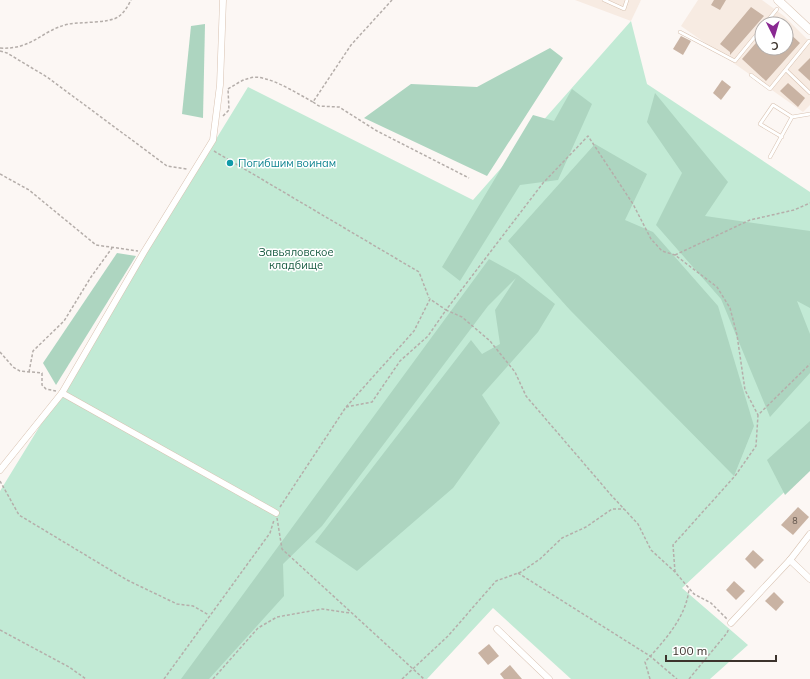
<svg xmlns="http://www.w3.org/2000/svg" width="810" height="679" font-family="Mulish,sans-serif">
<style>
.built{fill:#f7ebe2;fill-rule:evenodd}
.green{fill:#c2ead5}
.forest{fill:#add5c0}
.building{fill:#c9b3a3}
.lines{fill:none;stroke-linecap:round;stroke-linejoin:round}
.service-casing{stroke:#d8c2b1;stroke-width:4}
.minor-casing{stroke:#d8c2b1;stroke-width:7}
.secondary-casing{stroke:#d8c2b1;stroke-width:9}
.path{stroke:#b5aeaa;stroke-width:1.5;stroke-dasharray:3 2;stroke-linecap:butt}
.service{stroke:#fff;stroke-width:3}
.minor{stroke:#fff;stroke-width:6}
.secondary{stroke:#fff;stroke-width:8}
.culture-dot{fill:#0f9aa8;stroke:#fff;stroke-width:1.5}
.labels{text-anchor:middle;stroke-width:3;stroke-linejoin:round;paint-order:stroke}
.number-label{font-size:9px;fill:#5f534a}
.culture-label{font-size:11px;fill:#0d838f;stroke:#fff;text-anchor:start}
.park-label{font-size:11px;fill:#15593f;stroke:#fff}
</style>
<rect width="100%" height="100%" fill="#fcf7f4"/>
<!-- built -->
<g class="built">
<path d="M 575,0 L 641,0 L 631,21 Z"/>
<path d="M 698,0 L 762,0 L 784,16 L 810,42 L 810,105 L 803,112 L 681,26 ZM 762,24 L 786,24 L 786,48 L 762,48 Z"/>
</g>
<!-- green -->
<path class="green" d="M 631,21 L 647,84 L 810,192 L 810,468 L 682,588 L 748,645 L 710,679 L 571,679 L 493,608 L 427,679 L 0,679 L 0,491 L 248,87 L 473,200 Z"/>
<!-- forest -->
<g class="forest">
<path d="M 205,24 L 203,118 L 182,114 L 191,26 Z"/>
<path d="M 550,48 L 563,58 L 487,176 L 364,118 L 411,84 L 477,87 Z"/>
<path d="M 572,89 L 592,104 L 558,180 L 520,185 L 460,281 L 442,267 L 533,115 L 554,121 Z"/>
<path d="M 655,93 L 728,182 L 705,216 L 810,231 L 810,308 L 797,301 L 810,334 L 810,373 L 770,417 L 721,299 L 656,225 L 682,173 L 647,122 Z"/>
<path d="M 595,144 L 647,174 L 625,220 L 653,232 L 718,306 L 754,426 L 734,476 L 570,310 L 508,241 Z"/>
<path d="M 117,253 L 136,256 L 56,385 L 43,363 Z"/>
<path d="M 489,259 L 518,275 L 555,304 L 538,332 L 482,395 L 500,423 L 453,488 L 357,571 L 315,542 L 471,340 L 482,354 L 500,344 L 495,310 L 516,278 L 488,306 L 322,526 L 283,564 L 284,596 L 209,679 L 181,679 Z"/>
<path d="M 810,421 L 810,471 L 785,495 L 767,460 Z"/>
</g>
<!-- building -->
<g class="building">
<path d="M 714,0 L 726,0 L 720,10 L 711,5 Z"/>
<path d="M 751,7 L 764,16 L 730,55 L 730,52 L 720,44 Z"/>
<path d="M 786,30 L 800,43 L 766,81 L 742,59 L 762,36 L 762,48 L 786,48 Z"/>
<path d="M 681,36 L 691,41 L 683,55 L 673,49 Z"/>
<path d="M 810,58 L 810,81 L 798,70 Z"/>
<path d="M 722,80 L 731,87 L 721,100 L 713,93 Z"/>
<path d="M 788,83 L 805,98 L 798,107 L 780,91 Z"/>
<path d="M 798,507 L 809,517 L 793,535 L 781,525 Z"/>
<path d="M 753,550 L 764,560 L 755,569 L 745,559 Z"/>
<path d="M 734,581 L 745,591 L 736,600 L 726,590 Z"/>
<path d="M 774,592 L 784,602 L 776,611 L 765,601 Z"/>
<path d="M 489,644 L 499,656 L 488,665 L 478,653 Z"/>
<path d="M 510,665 L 522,679 L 504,679 L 500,674 Z"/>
</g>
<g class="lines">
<defs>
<g id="service">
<path d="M 604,0 L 624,9 L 627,0"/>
<path d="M 765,24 L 777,9"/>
<path d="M 680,32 L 735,61 L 762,28"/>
<path d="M 786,70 L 810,93"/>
<path d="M 751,75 L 770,89 L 809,41"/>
<path d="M 782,137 L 760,124 L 773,105 L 792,117"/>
<path d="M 770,157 L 792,117 L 810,114"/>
</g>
<g id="minor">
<path d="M 223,0 L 220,85 L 213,140 L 144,252 L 62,393 L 276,513"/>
<path d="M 0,470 L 62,393"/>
<path d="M 790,560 L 810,579"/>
<path d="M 731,623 L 790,560 L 810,534"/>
<path d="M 497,629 L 549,679"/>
</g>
<path id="secondary" d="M 778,0 L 810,30"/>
</defs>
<!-- service casing -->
<use href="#service" class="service-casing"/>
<!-- minor casing -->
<use href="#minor" class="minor-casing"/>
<!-- secondary casing -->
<use href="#secondary" class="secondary-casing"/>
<!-- path -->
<g class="path">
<path d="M 0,48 C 33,50 41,30 69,24 C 81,22 109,23 118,17 C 124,13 128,6 131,0"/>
<path d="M 0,51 L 7,53 L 47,77 L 167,166 L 187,169"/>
<path d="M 228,89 C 235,85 241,80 250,78 C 266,73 298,94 313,102 L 351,45 L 392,0"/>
<path d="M 313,102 L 319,106 L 339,107 L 377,131 L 469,178"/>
<path d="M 223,116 L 229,110 L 228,89"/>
<path d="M 214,151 L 419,272 L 429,298"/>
<path d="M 0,174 L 29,190 L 96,245 L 138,251"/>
<path d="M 675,255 L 750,220 L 794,210 L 810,203"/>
<path d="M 0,352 L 13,367 L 20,371 L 42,373 L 42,385 L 46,389 L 56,391"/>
<path d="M 29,372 L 33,351 L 64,321 L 91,277 L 112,248"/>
<path d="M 346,407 L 372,402 L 400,361 L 428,336 L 446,310 L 462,317 L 490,341 L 515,372 L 526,396 L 611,495 L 638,524 L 651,550 L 675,572 L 694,594 L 711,603 L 727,619"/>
<path d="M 0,481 L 19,515 L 127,580 L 177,604 L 193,606 L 209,615"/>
<path d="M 280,507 L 346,407 L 414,331 L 430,299 L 446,310 L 543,183 L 588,136 L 633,204 L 651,239 L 662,251 L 675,255 L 717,287 L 730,308 L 737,335 L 745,390 L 758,415"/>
<path d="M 277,518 L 282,549 L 424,679"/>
<path d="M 675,572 L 673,545 L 735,476 L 756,446 L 758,415 L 810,364"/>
<path d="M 518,573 L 650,656 L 677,679"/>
<path d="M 0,630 L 69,667 L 86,679"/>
<path d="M 164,679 L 270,533 L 274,520"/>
<path d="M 213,679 L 258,628 L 277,617 L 322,609 L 350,613"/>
<path d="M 402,679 L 448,636 L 496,581 L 521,572 L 540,559 L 562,538 L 586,527 L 612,509 L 624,509"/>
<path d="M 650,679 L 645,662 C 664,641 686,618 689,589"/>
<path d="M 689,679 L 727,633 L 729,628"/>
</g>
<!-- service -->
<use href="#service" class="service"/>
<!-- minor -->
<use href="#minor" class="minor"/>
<!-- secondary -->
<use href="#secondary" class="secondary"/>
</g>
<!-- markers -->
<circle class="culture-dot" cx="230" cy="163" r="4"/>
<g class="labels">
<!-- number labels -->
<g class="number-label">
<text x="795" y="524">8</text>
</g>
<!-- culture labels -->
<g class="culture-label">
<text x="238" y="167">Погибшим воинам</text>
</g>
<!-- park labels -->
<g class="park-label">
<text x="296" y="256">Завьяловское<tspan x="296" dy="13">кладбище</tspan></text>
</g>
</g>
<!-- north arrow -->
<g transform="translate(774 36) rotate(175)"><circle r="19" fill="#ffffff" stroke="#b1adab"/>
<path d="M0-3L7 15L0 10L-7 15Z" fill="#892892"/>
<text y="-6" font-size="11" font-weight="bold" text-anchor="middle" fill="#3c332c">С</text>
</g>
<!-- scale -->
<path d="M666 655v6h110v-6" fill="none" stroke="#3c332c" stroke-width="2"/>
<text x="672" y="655" font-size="12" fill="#3c332c" stroke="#ffffff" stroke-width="3" paint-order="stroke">100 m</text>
</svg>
